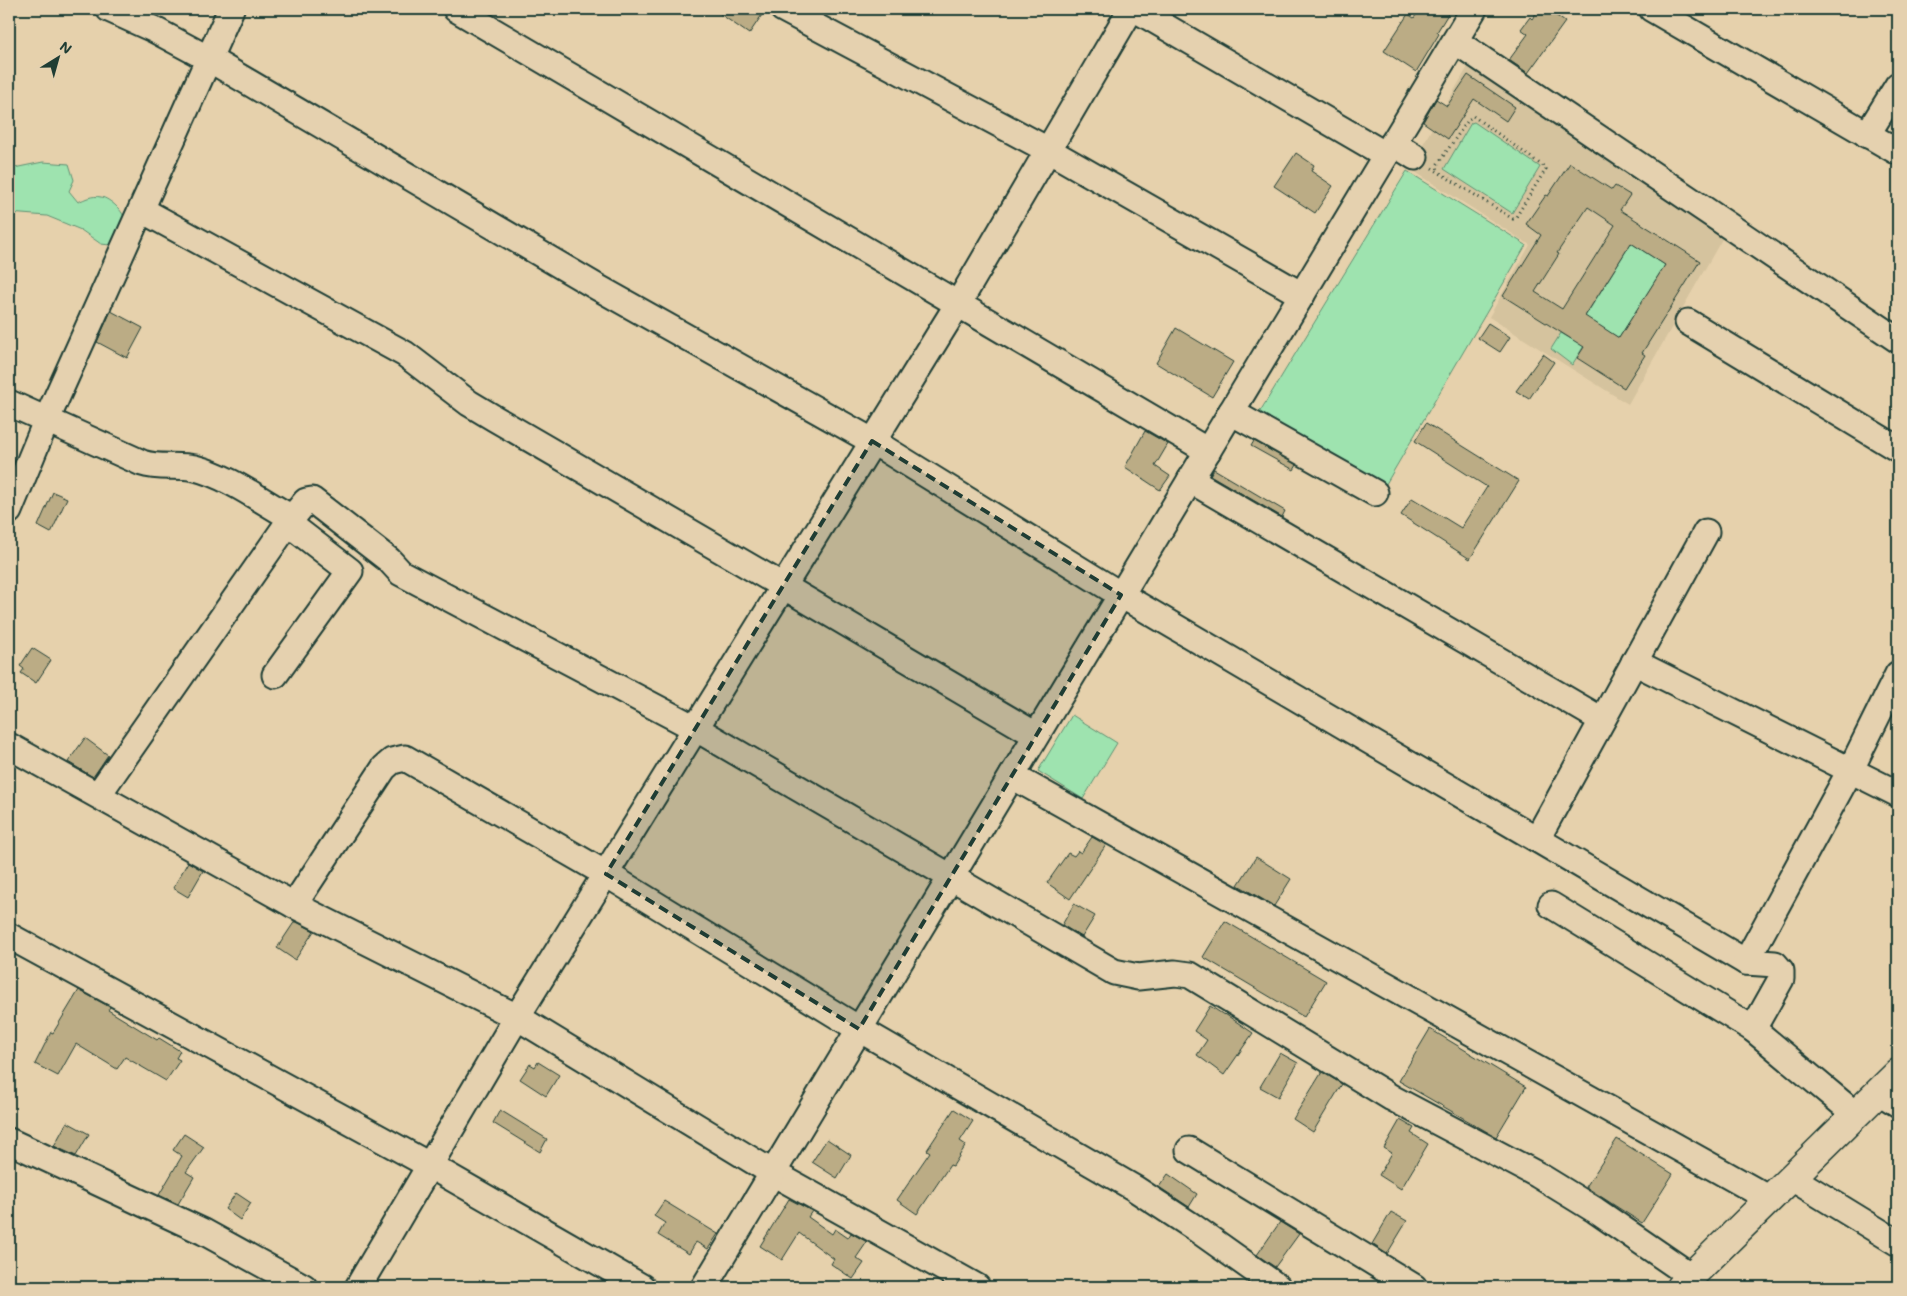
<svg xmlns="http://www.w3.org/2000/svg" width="1907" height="1296" font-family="Mali,sans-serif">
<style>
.built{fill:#d5c39e}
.green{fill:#9ee3af;stroke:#5e9072}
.building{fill:#bbac85;stroke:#1f3d34;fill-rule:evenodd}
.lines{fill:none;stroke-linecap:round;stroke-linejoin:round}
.minor-casing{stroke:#1f3d34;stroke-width:29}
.major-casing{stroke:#1f3d34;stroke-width:31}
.path{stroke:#1f3d34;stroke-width:3;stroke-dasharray:1 4;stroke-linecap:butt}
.minor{stroke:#e5d1af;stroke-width:25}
.major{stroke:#e5d1af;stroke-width:28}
.marked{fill:#1f3d34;fill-opacity:0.2;stroke:#1f3d34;stroke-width:4;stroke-dasharray:10 6;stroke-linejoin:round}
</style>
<rect width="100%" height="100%" fill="#e6d1ac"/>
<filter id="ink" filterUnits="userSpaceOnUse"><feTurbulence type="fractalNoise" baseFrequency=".02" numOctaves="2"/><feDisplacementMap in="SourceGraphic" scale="10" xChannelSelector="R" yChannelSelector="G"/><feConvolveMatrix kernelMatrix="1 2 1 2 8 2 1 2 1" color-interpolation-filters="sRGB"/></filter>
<g filter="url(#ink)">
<!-- built -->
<path class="built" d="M 1469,65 L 1723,233 L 1722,239 L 1628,404 L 1489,317 L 1530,245 L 1409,168 Z"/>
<!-- green -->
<g class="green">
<path d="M 1474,122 L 1540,167 L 1512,213 L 1444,169 L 1471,123 Z"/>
<path d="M 43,162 L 69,164 L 74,180 L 69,191 L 78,202 C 85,199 92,195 101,197 C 109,198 125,212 125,221 C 124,230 116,238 110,245 L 101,244 L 81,230 L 47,216 L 9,213 L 9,169 Z"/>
<path d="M 1407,171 L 1526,245 L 1383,489 L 1256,418 Z"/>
<path d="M 1631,243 L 1665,265 L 1619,338 L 1597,325 L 1572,365 L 1551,349 L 1561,333 L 1571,339 Z"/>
<path d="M 1072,715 L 1117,743 L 1083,799 L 1038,771 Z"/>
</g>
<!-- building -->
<g class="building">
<path d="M 713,9 L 766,9 L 749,34 Z"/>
<path d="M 1420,9 L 1451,9 L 1437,32 L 1439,34 L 1416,72 L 1384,51 L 1408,14 L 1414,18 Z"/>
<path d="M 1539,9 L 1547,9 L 1565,22 L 1528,73 L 1509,60 L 1528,34 L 1521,29 L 1530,17 L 1532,19 Z"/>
<path d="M 1468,75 L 1515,107 L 1506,121 L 1474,99 L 1448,139 L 1423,122 L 1436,99 L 1447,106 Z"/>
<path d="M 1296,153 L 1314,165 L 1311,171 L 1333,186 L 1315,213 L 1274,186 Z"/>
<path d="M 1570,163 L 1612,190 L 1615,186 L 1630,195 L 1620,210 L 1700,261 L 1642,353 L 1645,355 L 1624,388 L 1577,358 L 1584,347 L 1503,296 L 1541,235 L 1526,224 L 1546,195 L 1548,196 ZM 1588,207 L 1615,225 L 1562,309 L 1535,292 L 1559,254 L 1557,253 ZM 1631,243 L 1665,265 L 1619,338 L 1585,316 Z"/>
<path d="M 111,311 L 143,328 L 127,358 L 97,342 Z"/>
<path d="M 1488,323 L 1510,337 L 1500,352 L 1478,338 Z"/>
<path d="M 1176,328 L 1233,362 L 1212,397 L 1156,363 Z"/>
<path d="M 1543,354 L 1554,362 L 1529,399 L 1516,391 Z"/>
<path d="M 1426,423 L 1519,481 L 1470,559 L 1401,515 L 1412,498 L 1461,528 L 1487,487 L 1415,441 Z"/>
<path d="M 1145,431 L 1168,444 L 1155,466 L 1170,476 L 1160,490 L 1125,467 Z"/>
<path d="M 1254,441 L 1297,465 L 1294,470 L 1251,446 Z"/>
<path d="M 1214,469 L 1285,511 L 1282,517 L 1210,475 Z"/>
<path d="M 53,492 L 67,498 L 51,533 L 38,526 Z"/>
<path d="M 32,648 L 51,660 L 36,683 L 21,673 L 24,669 L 20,666 Z"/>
<path d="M 85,738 L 108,755 L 93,777 L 68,762 Z"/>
<path d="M 1092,837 L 1106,845 L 1070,899 L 1047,883 L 1068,853 L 1074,856 L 1078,851 L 1081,853 Z"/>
<path d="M 1256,857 L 1291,879 L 1274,906 L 1238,885 Z"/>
<path d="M 188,862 L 203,871 L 188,897 L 173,888 Z"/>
<path d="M 1074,904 L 1095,916 L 1082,937 L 1062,925 Z"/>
<path d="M 295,921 L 314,931 L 295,960 L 277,948 Z"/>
<path d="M 1225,921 L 1326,981 L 1304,1017 L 1203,957 Z"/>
<path d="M 79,990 L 110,1007 L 108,1010 L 157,1040 L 159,1038 L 180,1051 L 176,1058 L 180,1060 L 166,1081 L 125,1057 L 117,1069 L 76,1044 L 58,1076 L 35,1064 L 51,1032 L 53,1033 Z"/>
<path d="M 1210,1006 L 1224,1015 L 1225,1014 L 1253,1033 L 1224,1075 L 1197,1055 L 1207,1040 L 1194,1031 Z"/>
<path d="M 1430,1029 L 1526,1087 L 1496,1137 L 1399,1081 Z"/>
<path d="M 1280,1053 L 1298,1063 L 1278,1097 L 1260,1087 Z"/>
<path d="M 538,1062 L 559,1075 L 546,1096 L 520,1079 L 530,1064 L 535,1067 Z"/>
<path d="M 1322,1072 L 1342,1084 L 1313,1132 L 1293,1119 Z"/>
<path d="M 954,1109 L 973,1121 L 960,1141 L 966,1145 L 953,1166 L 950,1165 L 917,1214 L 897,1200 L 930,1152 L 927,1150 Z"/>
<path d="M 500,1110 L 547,1139 L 540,1152 L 493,1123 Z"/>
<path d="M 1400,1120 L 1414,1128 L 1411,1133 L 1428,1144 L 1401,1189 L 1379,1175 L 1392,1153 L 1384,1148 Z"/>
<path d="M 67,1122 L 89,1134 L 76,1156 L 54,1146 Z"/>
<path d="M 184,1134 L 204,1147 L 186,1172 L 194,1177 L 178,1204 L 159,1195 L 182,1156 L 173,1150 Z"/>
<path d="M 827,1139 L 851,1155 L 837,1178 L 812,1162 Z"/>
<path d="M 1617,1139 L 1673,1174 L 1642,1223 L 1586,1187 Z"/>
<path d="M 1168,1174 L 1197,1194 L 1189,1207 L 1159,1187 Z"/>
<path d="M 236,1193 L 251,1203 L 240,1220 L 225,1209 Z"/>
<path d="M 789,1199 L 812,1211 L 808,1217 L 832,1234 L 835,1229 L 848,1238 L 851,1233 L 867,1242 L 856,1258 L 864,1263 L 853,1279 L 831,1264 L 834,1259 L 799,1233 L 782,1260 L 760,1246 Z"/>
<path d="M 664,1201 L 718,1234 L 708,1249 L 696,1242 L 689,1254 L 658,1235 L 665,1223 L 654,1216 Z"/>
<path d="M 1391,1212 L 1407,1221 L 1387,1254 L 1372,1244 Z"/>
<path d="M 1280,1222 L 1299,1234 L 1275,1267 L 1257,1255 Z"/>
</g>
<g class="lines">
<defs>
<g id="minor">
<path d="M 109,9 L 153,29 L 209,59 L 597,287 L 872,441 L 1121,595 L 1746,962 L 1775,964 L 1781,971 L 1781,979 L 1753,1029"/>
<path d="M 456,9 L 1208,451"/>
<path d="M 783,9 L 1048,150 L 1302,295"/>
<path d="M 1135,9 L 1386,155"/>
<path d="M 1652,9 L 1898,152"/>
<path d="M 1455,41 L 1898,340"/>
<path d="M 1867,135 L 1898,85"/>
<path d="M 1393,143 L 1415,157"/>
<path d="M 142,210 L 405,354 L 469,403 L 494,418 L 783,586 L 1036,735"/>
<path d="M 1688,322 L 1898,449"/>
<path d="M 9,403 L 142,463 C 160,469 177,464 195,468 C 230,477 261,501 292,518"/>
<path d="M 1231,412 L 1375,493"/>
<path d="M 1190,480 L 1602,720"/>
<path d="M 9,511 L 47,419 L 231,9"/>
<path d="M 1634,662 L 1898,794"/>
<path d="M 275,675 L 350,571 L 288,523"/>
<path d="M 9,746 L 294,905 L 517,1017 L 773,1173 L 977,1287"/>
<path d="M 1012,776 L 1770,1199"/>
<path d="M 98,795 L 288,523 L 306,501 L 312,500 L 389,560 L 401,573 L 695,728 L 1114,972 L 1138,977 L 1175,973 L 1190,975 L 1392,1098 L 1538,1175 L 1595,1210 L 1691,1276"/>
<path d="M 1537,839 L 1706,532"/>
<path d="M 294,905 L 384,768 L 392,761 L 405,758 L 606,874 L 859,1029 L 1134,1188 L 1192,1226 L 1278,1287"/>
<path d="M 1551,905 L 1753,1029 L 1856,1115"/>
<path d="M 9,936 L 429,1165 L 642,1287"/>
<path d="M 1746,962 L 1851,769 L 1898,674"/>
<path d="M 1879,1092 L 1898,1104"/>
<path d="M 9,1141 L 204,1232 L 304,1287"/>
<path d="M 1189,1150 L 1414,1287"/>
<path d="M 1792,1178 L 1898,1243"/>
<path d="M 358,1287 L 517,1017 L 958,304 L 1131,9"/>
<path d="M 704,1287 L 1474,9"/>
</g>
<path id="major" d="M 1680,1287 L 1898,1073"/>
</defs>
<!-- minor casing -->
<use href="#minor" class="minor-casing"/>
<!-- major casing -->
<use href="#major" class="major-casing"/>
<!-- path -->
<path class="path" d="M 1432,168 L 1513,219 L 1516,217 L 1546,169 L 1543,166 L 1473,116 L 1469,119 L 1437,165 L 1438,171"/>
<!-- minor -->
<use href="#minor" class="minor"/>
<!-- major -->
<use href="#major" class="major"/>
</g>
</g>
<!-- marked area -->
<path class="marked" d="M 872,441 L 1121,595 L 859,1029 L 606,874 Z"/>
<!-- margin -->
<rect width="1907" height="1296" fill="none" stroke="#e5d1af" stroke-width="30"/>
<rect x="15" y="15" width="1877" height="1266" fill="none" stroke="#1f3d34" stroke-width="2" filter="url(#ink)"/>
<!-- north arrow -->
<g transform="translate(58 58) rotate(37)" stroke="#e5d1af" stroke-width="4" paint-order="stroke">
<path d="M0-4L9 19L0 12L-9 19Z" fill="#1f3d34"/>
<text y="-8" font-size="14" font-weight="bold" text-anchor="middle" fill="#1f3d34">N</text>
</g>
</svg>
